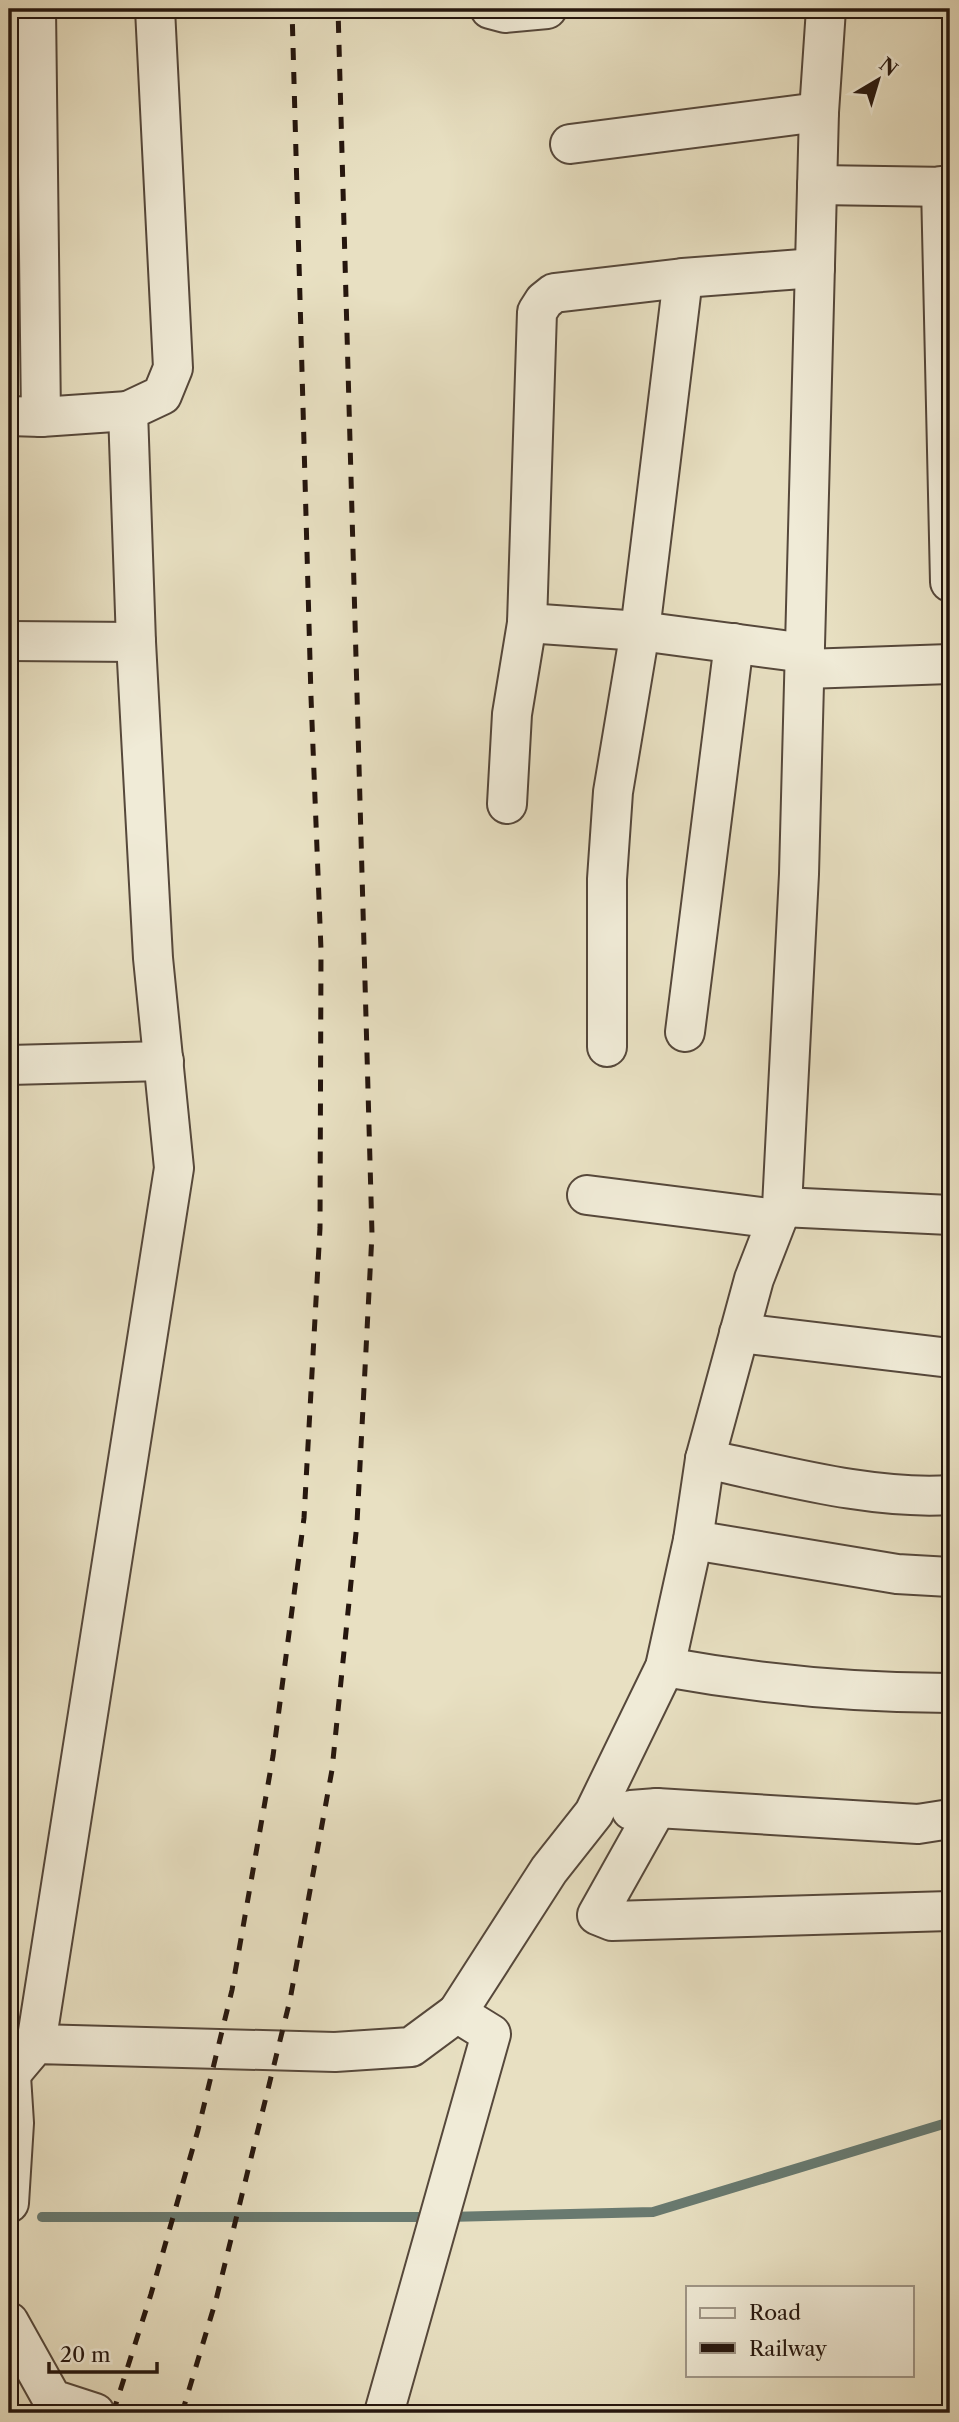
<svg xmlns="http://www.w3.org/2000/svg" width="959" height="2422" font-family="'Libre Caslon Text',serif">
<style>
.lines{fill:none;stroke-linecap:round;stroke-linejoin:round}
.stream{stroke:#697a70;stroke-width:10}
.street-casing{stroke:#56483b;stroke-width:42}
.street{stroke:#f0ebd7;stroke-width:38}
.rail{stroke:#25160e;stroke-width:5;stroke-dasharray:12 12;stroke-linecap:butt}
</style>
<rect width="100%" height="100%" fill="#e8e0c2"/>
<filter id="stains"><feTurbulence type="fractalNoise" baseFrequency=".00286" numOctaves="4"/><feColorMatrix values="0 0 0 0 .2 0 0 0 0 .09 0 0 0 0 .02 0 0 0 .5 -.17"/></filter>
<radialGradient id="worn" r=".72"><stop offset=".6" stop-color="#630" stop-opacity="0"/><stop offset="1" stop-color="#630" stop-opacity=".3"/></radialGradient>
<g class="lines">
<!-- stream -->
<g class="stream">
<path d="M 42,2217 L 431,2217"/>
<path d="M 447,2217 L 653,2212 L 950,2122"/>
</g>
<defs>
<g id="street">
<path d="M 36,9 L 41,417"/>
<path d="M 490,9 L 505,13 L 547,9"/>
<path d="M 570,144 L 819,112"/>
<path d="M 817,185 L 950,187"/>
<path d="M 941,186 L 950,582"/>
<path d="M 9,416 L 41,417 L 128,411"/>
<path d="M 527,623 L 640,631 L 805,653"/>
<path d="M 9,641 L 136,642"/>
<path d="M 805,669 L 950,664"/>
<path d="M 507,804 L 512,714 L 527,623 L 537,312 L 544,301 L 554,293 L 683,278 L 815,268"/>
<path d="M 685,1032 L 734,643"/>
<path d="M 607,1047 L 607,879 L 613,792 L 640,631 L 683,278"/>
<path d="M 9,1065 L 164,1061"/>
<path d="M 587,1195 L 777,1219"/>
<path d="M 782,1207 L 950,1215"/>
<path d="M 739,1333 L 950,1358"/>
<path d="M 705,1459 C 782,1475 871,1500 950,1495"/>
<path d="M 693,1540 L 897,1574 L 950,1577"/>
<path d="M 665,1667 C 759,1684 854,1693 950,1693"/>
<path d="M 657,1808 L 597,1915 L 612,1921 L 950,1911"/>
<path d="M 631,1810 L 657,1808 L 918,1824 L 950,1819"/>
<path d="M 36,2044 L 174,1168 L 153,958 L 136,642 L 128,411 L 162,395 L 173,368 L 155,9"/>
<path d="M 9,2076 L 36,2044 L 335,2052 L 411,2047 L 457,2013"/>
<path d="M 9,2203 L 14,2123 L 11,2076"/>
<path d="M 9,2322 L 52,2399 L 95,2413"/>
<path d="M 384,2413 L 491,2034 L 457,2013 L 549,1870 L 594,1813 L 665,1667 L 693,1540 L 705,1459 L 754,1279 L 782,1207 L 799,874 L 819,112 L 826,9"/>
</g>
</defs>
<!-- street casing -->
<use href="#street" class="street-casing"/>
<!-- street -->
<use href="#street" class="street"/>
<!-- rail -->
<g class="rail">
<path d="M 113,2413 L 151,2294 L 198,2130 L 232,1990 L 273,1756 L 304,1518 L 320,1228 L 321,950 L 311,697 L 292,9"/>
<path d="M 182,2413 L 216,2300 L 290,2000 L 332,1770 L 357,1523 L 372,1234 L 338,9"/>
</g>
</g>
<!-- margin -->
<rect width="959" height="2422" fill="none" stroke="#e8e0c2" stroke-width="35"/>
<rect x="10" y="10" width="938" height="2401" fill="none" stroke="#25160e" stroke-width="3.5"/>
<rect x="18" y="18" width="924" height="2387" fill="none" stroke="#25160e" stroke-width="2"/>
<!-- legend -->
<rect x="686" y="2286" width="228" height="91" fill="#f0ebd7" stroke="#9f9687" stroke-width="2"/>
<rect x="700" y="2308" width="35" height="10" fill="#f0ebd7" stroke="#9f9687" stroke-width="2"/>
<text x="749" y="2320" font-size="21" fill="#25160e">Road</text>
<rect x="700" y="2343" width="35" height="10" fill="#25160e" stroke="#9f9687" stroke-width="2"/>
<text x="749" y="2356" font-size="21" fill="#25160e">Railway</text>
<!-- north arrow -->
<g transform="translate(878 80) rotate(38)" stroke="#f0ebd7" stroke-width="5" paint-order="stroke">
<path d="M0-5L12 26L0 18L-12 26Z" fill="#25160e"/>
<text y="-10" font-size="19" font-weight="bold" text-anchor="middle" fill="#25160e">N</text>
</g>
<!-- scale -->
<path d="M49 2362v10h108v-10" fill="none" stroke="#25160e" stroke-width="3.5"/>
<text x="60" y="2362" font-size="21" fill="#25160e" stroke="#f0ebd7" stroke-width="5" paint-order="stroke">20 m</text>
<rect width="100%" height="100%" filter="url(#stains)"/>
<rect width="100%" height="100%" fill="url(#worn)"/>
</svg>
